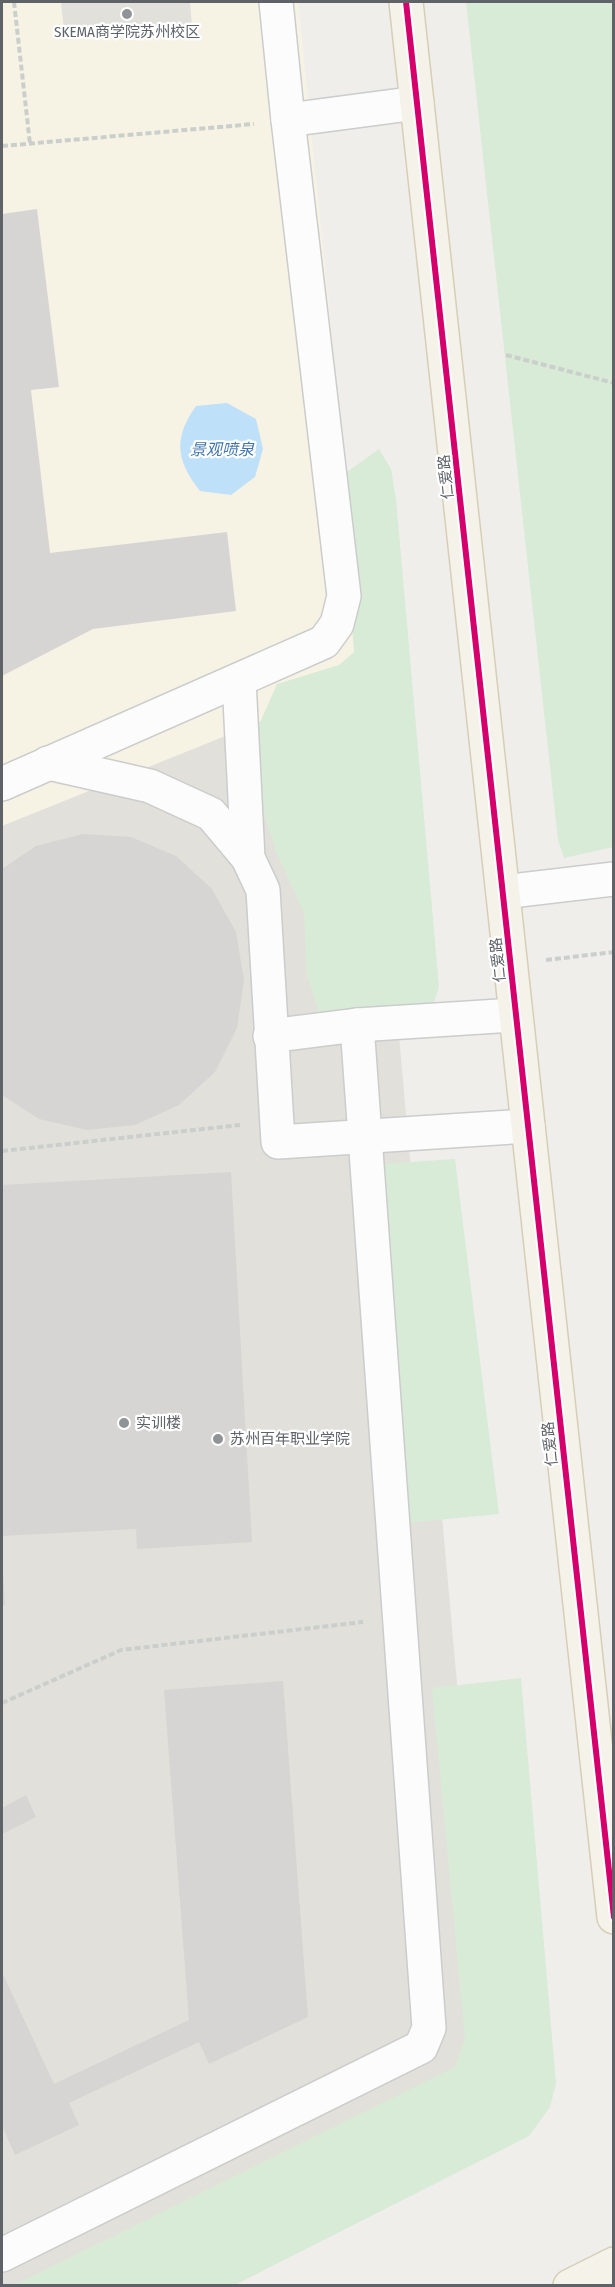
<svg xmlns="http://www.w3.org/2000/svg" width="615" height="2287" font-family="'Fira Sans Condensed','Noto Sans SC',sans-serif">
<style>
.commercial{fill:#f7f3e4}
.education{fill:#e2e0da}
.green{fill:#d8ebd6}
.water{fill:#bfe0f9}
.building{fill:#d6d5d3}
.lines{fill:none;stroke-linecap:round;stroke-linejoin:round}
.minor-casing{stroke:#cbcccc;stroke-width:36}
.major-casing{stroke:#d7ceb8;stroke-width:36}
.path{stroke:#cacfcc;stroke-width:4;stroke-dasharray:6 3;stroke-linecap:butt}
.minor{stroke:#fdfcfc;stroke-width:33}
.major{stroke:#f4f2e9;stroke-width:33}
.cycleway-casing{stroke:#fff;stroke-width:10}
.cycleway{stroke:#d6006c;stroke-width:6}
.poi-dot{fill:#919496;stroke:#fff;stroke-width:2}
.labels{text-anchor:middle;stroke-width:4.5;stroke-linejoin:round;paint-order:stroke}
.poi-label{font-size:15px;fill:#5f6368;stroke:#fff;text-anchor:start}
.street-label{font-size:15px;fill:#5f6368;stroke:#fff}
.water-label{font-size:16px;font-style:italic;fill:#4174aa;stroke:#fff}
</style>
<rect width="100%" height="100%" fill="#efeeea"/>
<!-- commercial -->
<path class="commercial" d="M 2,2 L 298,2 L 367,679 L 2,826 Z"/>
<!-- education -->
<g class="education">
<path d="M 61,2 L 190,2 L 192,26 L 65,40 Z"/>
<path d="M 367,679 L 490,2052 L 212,2285 L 2,2286 L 2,826 Z"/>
</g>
<!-- green -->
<g class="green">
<path d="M 466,2 L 613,2 L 613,847 L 564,858 L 558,840 Z"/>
<path d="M 379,449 L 391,469 L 396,499 L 439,987 L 433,1005 L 418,1016 L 319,1012 L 307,975 L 304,913 L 277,854 L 251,773 L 253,738 L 277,684 L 339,665 L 354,652 L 340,477 Z"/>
<path d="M 455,1159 L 499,1514 L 406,1523 L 380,1164 Z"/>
<path d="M 521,1678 L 556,2083 L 550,2107 L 529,2136 L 235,2285 L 15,2285 L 455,2067 L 465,2039 L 432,1688 Z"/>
</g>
<!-- water -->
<path class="water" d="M 227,403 L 256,419 L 263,449 L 255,477 L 231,495 L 200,491 C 176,461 173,438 196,406 Z"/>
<!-- building -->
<g class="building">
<path d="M 37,209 L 59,387 L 31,390 L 50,553 L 227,532 L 236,611 L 93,629 L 2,676 L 2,214 Z"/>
<path d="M 83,834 L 131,837 L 176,856 L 212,889 L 236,932 L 244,980 L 237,1028 L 215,1072 L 179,1105 L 135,1125 L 87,1130 L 39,1119 L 2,1095 L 2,869 L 36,846 Z"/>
<path d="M 231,1172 L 252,1542 L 137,1549 L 136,1529 L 2,1536 L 2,1185 Z"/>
<path d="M 3,1568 L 5,1605 L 2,1606 L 2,1569 Z"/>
<path d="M 283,1681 L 308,2017 L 209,2064 L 199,2042 L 69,2103 L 79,2125 L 15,2155 L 2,2126 L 2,1972 L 54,2084 L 189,2020 L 164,1690 Z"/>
<path d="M 26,1795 L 36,1817 L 2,1834 L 2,1808 Z"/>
</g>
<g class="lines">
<defs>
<g id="minor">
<path d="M 288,120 L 417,103"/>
<path d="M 239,680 L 248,858 L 263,890 L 278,1142 L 528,1126"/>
<path d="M 48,763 L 150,786 L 211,814 L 248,858"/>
<path d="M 2,784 L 324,642 L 337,624 L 344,596 L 288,120 L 276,2"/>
<path d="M 503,892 L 614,879"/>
<path d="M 270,1036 L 357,1025 L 515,1015"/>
<path d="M 2,2255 L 421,2047 L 429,2028 L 357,1025"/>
</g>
<g id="major">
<path d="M 406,2 L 614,1917"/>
<path d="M 570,2286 L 614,2264"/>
</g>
</defs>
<!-- minor casing -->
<use href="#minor" class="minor-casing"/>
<!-- major casing -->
<use href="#major" class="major-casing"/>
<!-- path -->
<g class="path">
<path d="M 14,2 L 30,144"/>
<path d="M 2,146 L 254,124"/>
<path d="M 506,355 L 614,383"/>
<path d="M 546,960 L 614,952"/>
<path d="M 2,1151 L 240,1125"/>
<path d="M 2,1703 L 121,1650 L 363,1622"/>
</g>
<!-- minor -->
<use href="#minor" class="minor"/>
<!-- major -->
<use href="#major" class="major"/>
<defs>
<path id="cycleway" d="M 406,2 L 614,1917"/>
</defs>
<!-- cycleway casing -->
<use href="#cycleway" class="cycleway-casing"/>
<!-- cycleway -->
<use href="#cycleway" class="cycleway"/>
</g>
<!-- markers -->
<g class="poi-dot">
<circle cx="127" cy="14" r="6"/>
<circle cx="124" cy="1423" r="6"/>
<circle cx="218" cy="1439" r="6"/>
</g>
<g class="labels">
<!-- poi labels -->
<g class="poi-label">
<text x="127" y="37" text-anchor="middle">SKEMA商学院苏州校区</text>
<text x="136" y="1428">实训楼</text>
<text x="230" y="1444">苏州百年职业学院</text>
</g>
<!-- street labels -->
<g class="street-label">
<text transform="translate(446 477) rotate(-96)" y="5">仁爱路</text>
<text transform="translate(498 960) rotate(-96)" y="5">仁爱路</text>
<text transform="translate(550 1444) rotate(-96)" y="5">仁爱路</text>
</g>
<!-- water labels -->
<g class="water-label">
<text x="222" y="455">景观喷泉</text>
</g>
</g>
<!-- border -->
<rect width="615" height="2287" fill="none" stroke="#5f6368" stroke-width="6"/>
</svg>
